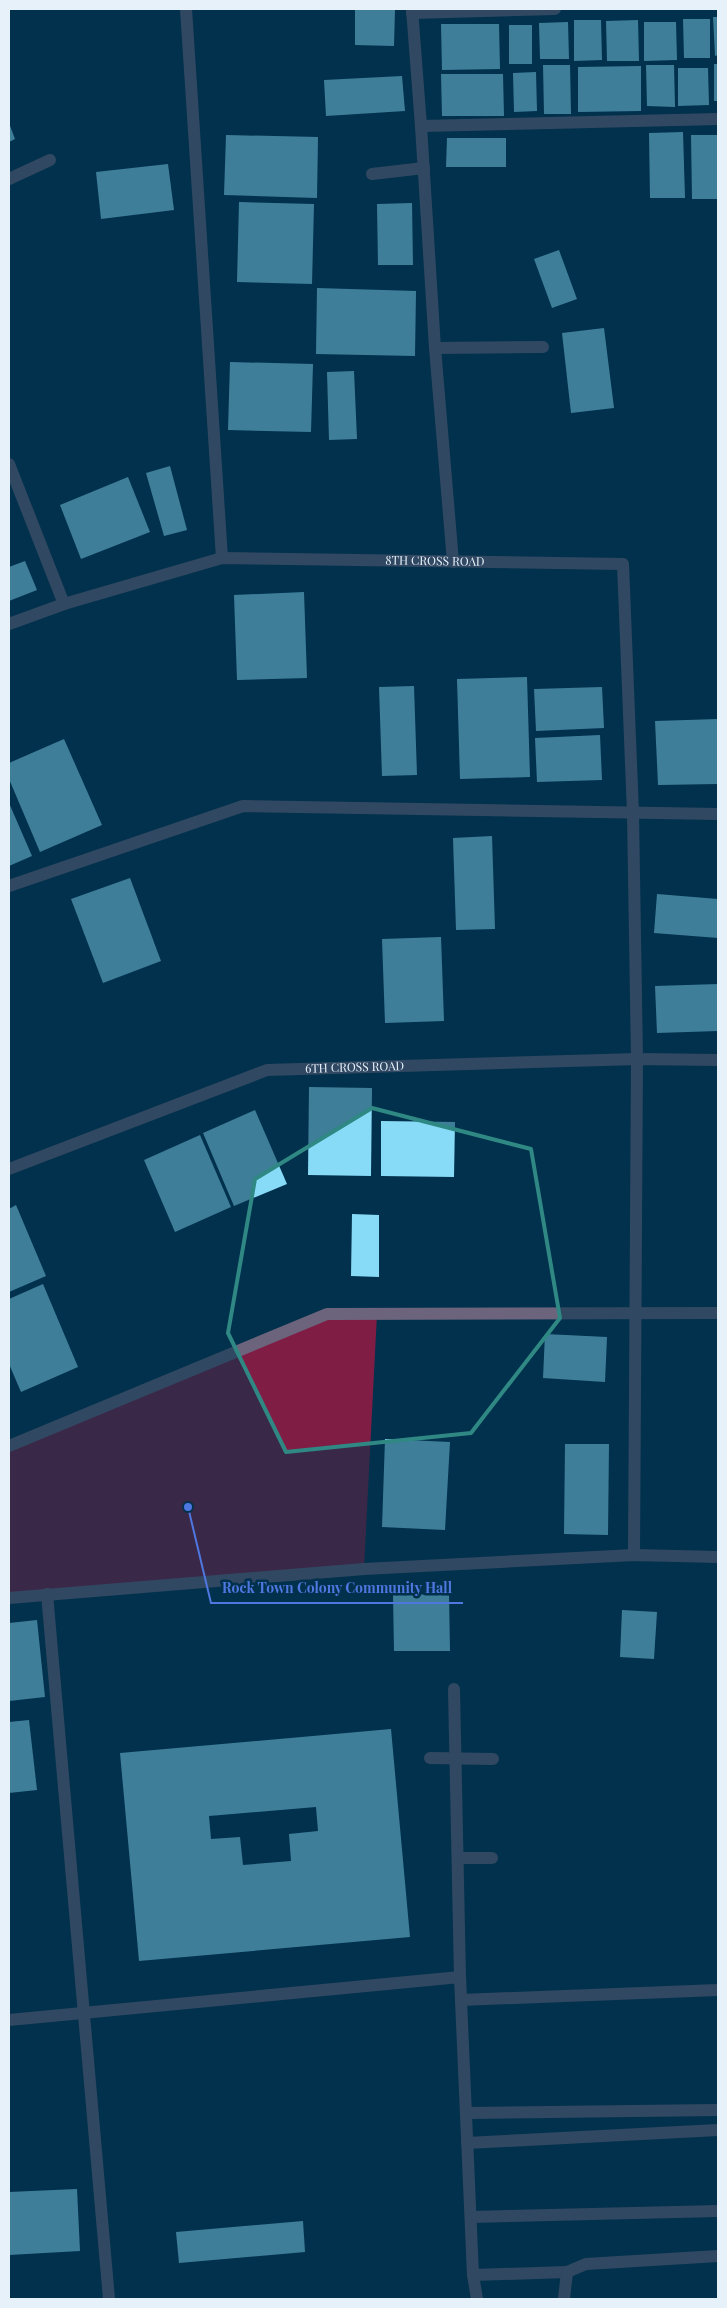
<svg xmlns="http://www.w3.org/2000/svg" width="727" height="2308" font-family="'Playfair Display',serif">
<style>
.green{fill:#7f1d44}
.building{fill:#88dbf7;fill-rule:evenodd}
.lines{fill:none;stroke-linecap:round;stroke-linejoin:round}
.service{stroke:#6c647c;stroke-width:12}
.minor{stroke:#6c647c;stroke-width:12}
.marked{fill:none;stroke:#2f8883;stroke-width:4;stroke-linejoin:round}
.labels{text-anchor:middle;stroke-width:5;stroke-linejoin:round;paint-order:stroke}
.street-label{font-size:12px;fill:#e6f1fa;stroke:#02314d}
.leader{fill:none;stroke:#4f77e0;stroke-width:2}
.callout-dot{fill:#4f77e0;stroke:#02314d;stroke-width:2}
.callout-label{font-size:14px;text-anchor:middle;font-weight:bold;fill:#4f77e0;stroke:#02314d;stroke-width:5;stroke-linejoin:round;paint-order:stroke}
</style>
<rect width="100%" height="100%" fill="#02314d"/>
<!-- green -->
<path class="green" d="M 327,1314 L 377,1314 L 364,1569 L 9,1598 L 9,1446 Z"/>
<!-- building -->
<g class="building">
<path d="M 355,9 L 395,9 L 394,46 L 355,45 Z"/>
<path d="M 713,17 L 718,17 L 718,55 L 715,56 Z"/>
<path d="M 683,19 L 710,19 L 710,58 L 684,58 Z"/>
<path d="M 574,20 L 601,20 L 602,60 L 574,61 Z"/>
<path d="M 638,20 L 639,61 L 607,61 L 606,21 Z"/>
<path d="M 568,22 L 569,59 L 540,59 L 539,23 Z"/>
<path d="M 644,22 L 676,22 L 677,60 L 644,61 Z"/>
<path d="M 441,24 L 499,24 L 500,69 L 442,70 Z"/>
<rect x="509" y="25" width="23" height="39"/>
<rect x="714" y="64" width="4" height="37"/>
<path d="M 543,65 L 570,65 L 571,114 L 544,114 Z"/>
<path d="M 646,65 L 674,65 L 675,107 L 647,106 Z"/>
<path d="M 641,66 L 641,111 L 578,112 L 578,67 Z"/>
<path d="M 678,68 L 708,68 L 709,105 L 678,106 Z"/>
<path d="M 536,72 L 537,111 L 514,112 L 513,73 Z"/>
<path d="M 441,74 L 503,74 L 504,116 L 442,116 Z"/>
<path d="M 402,76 L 405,111 L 326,116 L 324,80 Z"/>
<path d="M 9,123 L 15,139 L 9,142 Z"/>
<path d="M 683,132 L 685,198 L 650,198 L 649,133 Z"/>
<path d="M 226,135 L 318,137 L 317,198 L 224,195 Z"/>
<path d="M 691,135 L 718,135 L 718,199 L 692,199 Z"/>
<path d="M 447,138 L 506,138 L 506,167 L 446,167 Z"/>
<path d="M 168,164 L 174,210 L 101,219 L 96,172 Z"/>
<path d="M 239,202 L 314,204 L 312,284 L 237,282 Z"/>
<path d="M 412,203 L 413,265 L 378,265 L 377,204 Z"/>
<path d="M 559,250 L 577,299 L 552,308 L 534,259 Z"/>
<path d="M 317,288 L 416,291 L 415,356 L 316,354 Z"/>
<path d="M 604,328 L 614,408 L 571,413 L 562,333 Z"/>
<path d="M 230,362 L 313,364 L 311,432 L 228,430 Z"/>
<path d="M 354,371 L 357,439 L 329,440 L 327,372 Z"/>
<path d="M 170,466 L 187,530 L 164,536 L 146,473 Z"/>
<path d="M 128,477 L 150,532 L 81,559 L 60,505 Z"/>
<path d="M 25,561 L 37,590 L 9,601 L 9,567 Z"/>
<path d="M 304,592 L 307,678 L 237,680 L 234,595 Z"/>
<path d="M 527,677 L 530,777 L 460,779 L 457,679 Z"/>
<path d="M 414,686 L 417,775 L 382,776 L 379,687 Z"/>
<path d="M 602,687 L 604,728 L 536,731 L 534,689 Z"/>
<path d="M 718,719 L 718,784 L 658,785 L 655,721 Z"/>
<path d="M 600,735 L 602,780 L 537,782 L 535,738 Z"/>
<path d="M 64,739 L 102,825 L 40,852 L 9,779 L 9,763 Z"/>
<path d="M 9,803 L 32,856 L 9,866 Z"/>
<path d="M 492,836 L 495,929 L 456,930 L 453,838 Z"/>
<path d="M 130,878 L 161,961 L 103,983 L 71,899 Z"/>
<path d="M 657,894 L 718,899 L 718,938 L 654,933 Z"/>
<path d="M 441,937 L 444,1021 L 385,1023 L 382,939 Z"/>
<path d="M 718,984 L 718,1031 L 657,1033 L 655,986 Z"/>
<path d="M 309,1087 L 372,1088 L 371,1176 L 308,1175 Z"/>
<path d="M 255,1110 L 287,1184 L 234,1206 L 203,1133 Z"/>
<path d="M 381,1121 L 455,1122 L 454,1177 L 381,1176 Z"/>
<path d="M 200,1135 L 231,1207 L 175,1232 L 144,1160 Z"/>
<path d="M 16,1205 L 46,1276 L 9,1292 L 9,1209 Z"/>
<path d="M 352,1214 L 379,1215 L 379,1277 L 351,1276 Z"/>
<path d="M 43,1284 L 78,1367 L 21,1392 L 9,1364 L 9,1299 Z"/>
<path d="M 545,1334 L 607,1337 L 605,1382 L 543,1378 Z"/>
<path d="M 385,1439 L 450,1442 L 445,1530 L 382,1527 Z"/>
<path d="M 565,1444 L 609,1444 L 608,1535 L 564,1534 Z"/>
<path d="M 449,1594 L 450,1651 L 394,1651 L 393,1595 Z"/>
<path d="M 622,1610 L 657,1612 L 654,1659 L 620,1657 Z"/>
<path d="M 37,1620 L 45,1697 L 9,1701 L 9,1623 Z"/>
<path d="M 29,1720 L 37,1790 L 9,1793 L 9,1722 Z"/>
<path d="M 391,1729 L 410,1937 L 139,1961 L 120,1753 ZM 316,1807 L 318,1831 L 289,1834 L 291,1861 L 243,1865 L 240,1837 L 211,1839 L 209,1816 Z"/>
<path d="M 77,2189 L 80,2251 L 9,2255 L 9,2192 Z"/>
<path d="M 303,2221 L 305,2252 L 179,2263 L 176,2232 Z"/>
</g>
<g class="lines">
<!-- service -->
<g class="service">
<path d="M 473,2275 L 567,2272"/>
<path d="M 564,2299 L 567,2272 L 586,2264 L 718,2256"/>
</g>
<!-- minor -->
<g class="minor">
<path d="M 186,9 L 222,558"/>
<path d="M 412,9 L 421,126 L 435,348 L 453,562"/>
<path d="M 412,13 L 555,9"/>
<path d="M 421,126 L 718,119"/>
<path d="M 372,174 L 424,168"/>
<path d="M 9,179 L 50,160"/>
<path d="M 435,348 L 543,347"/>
<path d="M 9,464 L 64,604"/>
<path id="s1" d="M 9,624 L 64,604 L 222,558 L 623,564 L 633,813 L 637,1059 L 634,1555"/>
<path d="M 9,886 L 243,806 L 718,814"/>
<path id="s2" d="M 9,1169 L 267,1070 L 637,1059 L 718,1060"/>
<path d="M 9,1446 L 327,1314 L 718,1313"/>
<path d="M 47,1594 L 109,2299"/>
<path d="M 9,1598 L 364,1569 L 634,1555 L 718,1557"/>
<path d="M 454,1689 L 460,1977"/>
<path d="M 430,1758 L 493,1759"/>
<path d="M 458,1858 L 492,1858"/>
<path d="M 461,2000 L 718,1990"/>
<path d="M 9,2020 L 460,1977 L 473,2275 L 477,2299"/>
<path d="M 466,2113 L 718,2110"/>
<path d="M 467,2143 L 718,2130"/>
<path d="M 471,2217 L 718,2211"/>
</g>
</g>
<!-- marked area -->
<path d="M0 0H727V2308H0ZM 372,1108 L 531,1149 L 560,1318 L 471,1433 L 286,1452 L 228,1333 L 255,1179 Z" fill="#02314d" fill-opacity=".55" fill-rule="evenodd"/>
<path class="marked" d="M 372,1108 L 531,1149 L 560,1318 L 471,1433 L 286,1452 L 228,1333 L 255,1179 Z"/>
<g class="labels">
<!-- street labels -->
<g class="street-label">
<text dy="4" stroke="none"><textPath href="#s1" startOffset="436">8TH CROSS ROAD</textPath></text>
<text dy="4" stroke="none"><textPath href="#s2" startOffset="364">6TH CROSS ROAD</textPath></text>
</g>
</g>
<!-- callouts -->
<path class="leader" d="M188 1507L211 1603H463"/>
<circle class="callout-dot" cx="188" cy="1507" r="5"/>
<g class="callout-label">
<text x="337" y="1593">Rock Town Colony Community Hall</text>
</g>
<!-- border -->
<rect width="727" height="2308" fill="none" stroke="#e6f1fa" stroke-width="20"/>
</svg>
